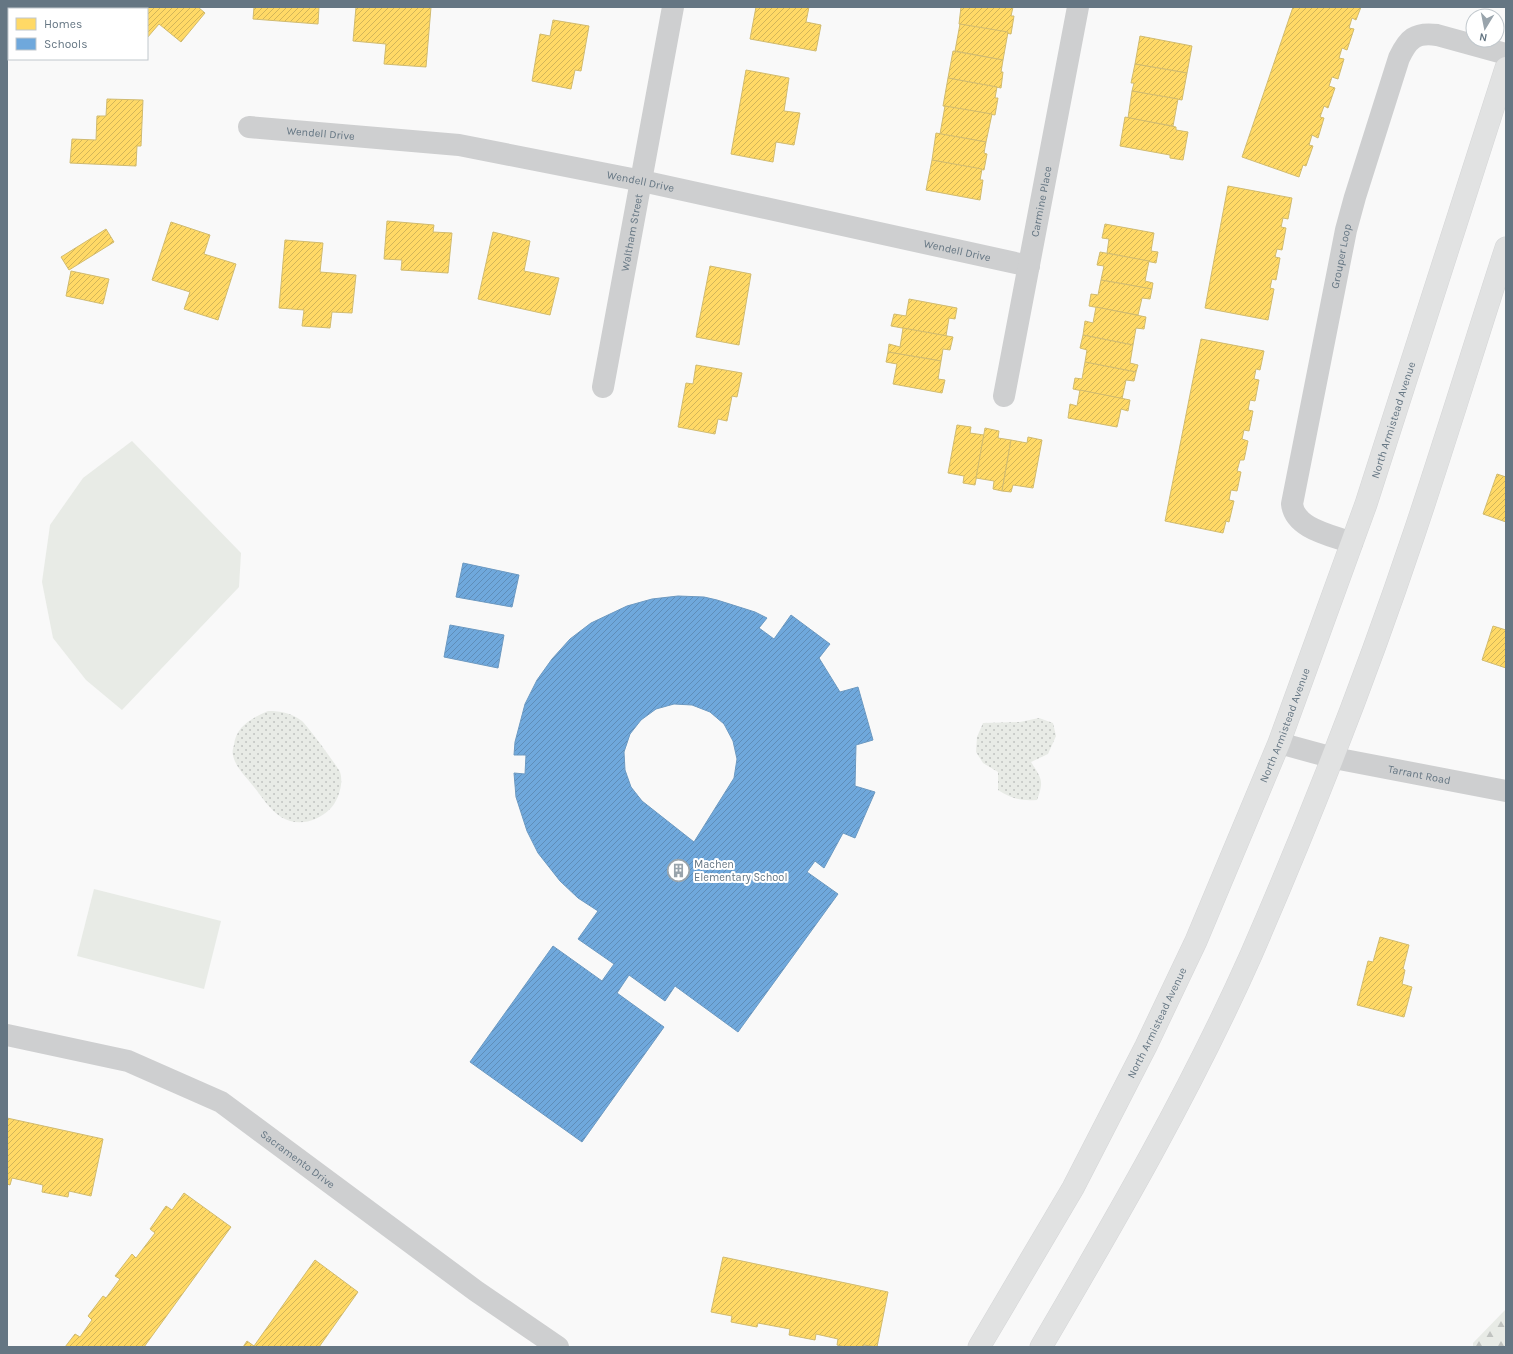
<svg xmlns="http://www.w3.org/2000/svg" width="1513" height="1354" font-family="Karla,sans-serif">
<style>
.forest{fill:url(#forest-firs)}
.park{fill:url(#park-dots)}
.garden{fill:#e8ebe6}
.homes{fill:url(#homes-hatch);stroke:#d1bb6f}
.schools{fill:url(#schools-hatch);stroke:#6c99c1;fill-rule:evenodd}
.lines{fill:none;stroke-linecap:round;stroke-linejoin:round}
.major-casing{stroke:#d5d6d7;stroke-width:23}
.minor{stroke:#cecfd0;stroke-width:22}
.major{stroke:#e1e2e2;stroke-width:22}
.labels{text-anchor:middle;stroke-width:4;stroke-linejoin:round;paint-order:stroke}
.street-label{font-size:11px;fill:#657683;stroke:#fff}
.poi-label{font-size:11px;fill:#657683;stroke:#fff;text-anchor:start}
</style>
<defs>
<pattern id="forest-firs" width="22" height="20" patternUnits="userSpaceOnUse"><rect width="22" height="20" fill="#e8ebe6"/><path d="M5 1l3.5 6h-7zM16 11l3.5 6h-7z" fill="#c0c3c0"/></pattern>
<pattern id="park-dots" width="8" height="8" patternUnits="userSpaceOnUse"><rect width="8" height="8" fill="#e8ebe6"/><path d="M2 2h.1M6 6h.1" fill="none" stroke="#c0c3c0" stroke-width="1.8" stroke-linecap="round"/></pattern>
<pattern id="homes-hatch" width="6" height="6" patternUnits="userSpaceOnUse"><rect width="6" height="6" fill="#ffd966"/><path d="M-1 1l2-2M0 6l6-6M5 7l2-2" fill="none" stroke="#d2b559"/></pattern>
<pattern id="schools-hatch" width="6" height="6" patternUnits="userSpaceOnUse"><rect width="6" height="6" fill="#6fa8dc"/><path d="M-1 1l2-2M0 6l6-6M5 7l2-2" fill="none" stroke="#5f8db8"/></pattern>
</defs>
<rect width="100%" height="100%" fill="#f9f9f9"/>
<!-- forest -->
<path class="forest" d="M 1506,1309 L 1506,1347 L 1473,1347 L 1473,1343 Z"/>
<!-- park -->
<g class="park">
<path d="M 268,711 C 281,711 291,713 302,721 C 306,724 338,767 340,772 C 344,784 338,801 330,809 C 317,822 297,827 281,817 C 270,810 262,797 254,787 C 247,778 235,767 233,755 C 232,752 233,748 234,745 C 236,726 252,718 268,711 Z"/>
<path d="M 1039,718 L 1053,723 L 1056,736 L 1048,754 L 1031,762 C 1042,779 1044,781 1037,800 C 1021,801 1012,799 998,790 L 998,772 L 983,763 L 976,752 L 977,737 L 983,723 L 1020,722 Z"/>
</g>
<!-- garden -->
<g class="garden">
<path d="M 132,441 L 241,553 L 239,587 L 122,710 L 86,680 L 53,638 L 42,582 L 50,525 L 83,478 Z"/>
<path d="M 94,889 L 221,921 L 204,989 L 77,956 Z"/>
</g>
<!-- homes -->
<g class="homes">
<path d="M 64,7 L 102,7 L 101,9 L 63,9 Z"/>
<path d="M 122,7 L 198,7 L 205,13 L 181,42 L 159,24 L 147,38 L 147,9 L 121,9 Z"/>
<path d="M 254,7 L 319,7 L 318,24 L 253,19 Z"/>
<path d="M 356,7 L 431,7 L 426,67 L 384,64 L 386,44 L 353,41 Z"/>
<path d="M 756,7 L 809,7 L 806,22 L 821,25 L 816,51 L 750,39 Z"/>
<path d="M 961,7 L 1013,7 L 1011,16 L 1014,16 L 1011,34 L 959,24 Z"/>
<path d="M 1293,7 L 1361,7 L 1356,20 L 1352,18 L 1349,28 L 1354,29 L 1347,50 L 1342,48 L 1339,58 L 1344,59 L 1338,79 L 1332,77 L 1329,86 L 1335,88 L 1328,108 L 1324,106 L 1320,117 L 1324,118 L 1318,138 L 1312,135 L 1309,145 L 1313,146 L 1306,166 L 1303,165 L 1299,177 L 1242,157 Z"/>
<path d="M 553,20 L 589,26 L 581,71 L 575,70 L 571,89 L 532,81 L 540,34 L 550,36 Z"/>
<path d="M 960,24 L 1008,32 L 1003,60 L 955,51 Z"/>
<path d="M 1140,36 L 1192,46 L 1187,73 L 1135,64 Z"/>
<path d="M 953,51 L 1003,60 L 1001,72 L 1003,72 L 1001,88 L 948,78 Z"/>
<path d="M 1135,64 L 1187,73 L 1182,100 L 1132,91 L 1134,83 L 1131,83 Z"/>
<path d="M 746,70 L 789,78 L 784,111 L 800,113 L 794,145 L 776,142 L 773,162 L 731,154 Z"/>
<path d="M 948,78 L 997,87 L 995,98 L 998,98 L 995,115 L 943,106 Z"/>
<path d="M 1132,91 L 1178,99 L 1173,126 L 1128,118 Z"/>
<path d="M 107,99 L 143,100 L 141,146 L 137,146 L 136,166 L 70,163 L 72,139 L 96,140 L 97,116 L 106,116 Z"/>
<path d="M 945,106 L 992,114 L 986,142 L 940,134 Z"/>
<path d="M 1125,117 L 1176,127 L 1176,130 L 1188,132 L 1183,160 L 1170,158 L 1170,155 L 1120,146 Z"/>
<path d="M 936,133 L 986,142 L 984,153 L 987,154 L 984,170 L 932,160 Z"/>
<path d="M 932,160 L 982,169 L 980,180 L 983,180 L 980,200 L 926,190 Z"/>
<path d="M 1228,186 L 1292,198 L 1288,219 L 1283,218 L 1281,227 L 1286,228 L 1282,250 L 1277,249 L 1275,257 L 1280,258 L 1276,280 L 1272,279 L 1270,288 L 1274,289 L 1268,320 L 1205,308 Z"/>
<path d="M 387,221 L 434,225 L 433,232 L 452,233 L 448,273 L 401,270 L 402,260 L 384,259 Z"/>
<path d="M 171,222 L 210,235 L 204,254 L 236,264 L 218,320 L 184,309 L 190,292 L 152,280 Z"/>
<path d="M 1105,224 L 1154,233 L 1151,251 L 1158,252 L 1156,263 L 1107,253 L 1109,239 L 1102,238 Z"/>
<path d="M 106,229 L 114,242 L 69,270 L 61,257 Z"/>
<path d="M 493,232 L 530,241 L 524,271 L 559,278 L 550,315 L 478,299 Z"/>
<path d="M 285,240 L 323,243 L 320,272 L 356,275 L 352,313 L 332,312 L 330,328 L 302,326 L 304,310 L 279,308 Z"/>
<path d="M 1100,252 L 1149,261 L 1145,281 L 1153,283 L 1152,289 L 1101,280 L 1104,266 L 1097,265 Z"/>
<path d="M 710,266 L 751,274 L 739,345 L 696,337 Z"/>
<path d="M 71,271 L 109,279 L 103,304 L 66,296 Z"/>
<path d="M 1101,280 L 1152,289 L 1150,299 L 1142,298 L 1138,315 L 1089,306 L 1091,294 L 1098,295 Z"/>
<path d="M 909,299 L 957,308 L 955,319 L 949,318 L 946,336 L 891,326 L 894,314 L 906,316 Z"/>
<path d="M 1096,307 L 1146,317 L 1144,329 L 1136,328 L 1133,345 L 1083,335 L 1085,321 L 1093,323 Z"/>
<path d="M 903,328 L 953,337 L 950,350 L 943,349 L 941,361 L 888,352 L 889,344 L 900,347 Z"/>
<path d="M 1083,335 L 1133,345 L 1130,363 L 1138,365 L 1136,372 L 1085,362 L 1087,350 L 1080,348 Z"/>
<path d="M 1201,339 L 1264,351 L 1260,370 L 1256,369 L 1254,379 L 1259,380 L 1255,401 L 1250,400 L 1248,410 L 1253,411 L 1249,431 L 1244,430 L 1242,439 L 1248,441 L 1244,460 L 1240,460 L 1237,471 L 1241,472 L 1237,491 L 1231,490 L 1229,500 L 1234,501 L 1229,522 L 1226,521 L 1223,533 L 1165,521 Z"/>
<path d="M 888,352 L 941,361 L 938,379 L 945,380 L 942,393 L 893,384 L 897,364 L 886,362 Z"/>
<path d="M 1085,362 L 1136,372 L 1134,381 L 1126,380 L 1122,399 L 1073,389 L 1075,378 L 1082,379 Z"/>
<path d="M 696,365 L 742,373 L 737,397 L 732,396 L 727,421 L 718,419 L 715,434 L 678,427 L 686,383 L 693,384 Z"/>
<path d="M 1080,390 L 1130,400 L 1128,411 L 1121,409 L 1117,427 L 1068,418 L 1070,404 L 1077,406 Z"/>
<path d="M 957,425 L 971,427 L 970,433 L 984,435 L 975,485 L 963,483 L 964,476 L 948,473 Z"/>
<path d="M 985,428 L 999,431 L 998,438 L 1011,440 L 1002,491 L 993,489 L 994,481 L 976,478 Z"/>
<path d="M 1028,437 L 1042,440 L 1033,488 L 1013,485 L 1011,492 L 1002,491 L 1011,440 L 1027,443 Z"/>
<path d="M 1497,474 L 1506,477 L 1506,522 L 1483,514 Z"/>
<path d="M 1493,626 L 1506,630 L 1506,668 L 1482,660 Z"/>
<path d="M 1380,937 L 1409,945 L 1403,969 L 1405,970 L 1402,984 L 1412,987 L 1404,1017 L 1357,1005 L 1368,961 L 1373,962 Z"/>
<path d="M 7,1118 L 103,1139 L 91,1196 L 69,1191 L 68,1197 L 42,1192 L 43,1185 L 12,1178 L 10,1185 L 7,1184 Z"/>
<path d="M 184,1193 L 231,1227 L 144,1347 L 65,1347 L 75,1334 L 80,1337 L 92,1320 L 88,1316 L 103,1296 L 106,1298 L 120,1279 L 115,1276 L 132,1254 L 136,1258 L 155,1233 L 150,1229 L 166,1206 L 172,1210 Z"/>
<path d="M 723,1257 L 888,1292 L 877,1347 L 864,1345 L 863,1347 L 845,1347 L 837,1345 L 838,1339 L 816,1334 L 815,1340 L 789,1335 L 790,1329 L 758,1323 L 757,1327 L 731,1322 L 732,1316 L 711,1312 Z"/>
<path d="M 315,1260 L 358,1292 L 319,1347 L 243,1347 L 247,1341 L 254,1346 Z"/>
</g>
<!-- schools -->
<g class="schools">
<path d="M 463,563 L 519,575 L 512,607 L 456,597 Z"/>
<path d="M 678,596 L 704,597 L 717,600 L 755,612 L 767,618 L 759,628 L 774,639 L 791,615 L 830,644 L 819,658 L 840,692 L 858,687 L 873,740 L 856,745 L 855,786 L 875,792 L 855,838 L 843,833 L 824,868 L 815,861 L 807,872 L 838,894 L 738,1032 L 675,986 L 665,1001 L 629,975 L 617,993 L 664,1027 L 582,1142 L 470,1062 L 553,946 L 602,981 L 614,964 L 578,939 L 598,911 L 578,898 L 560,881 L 538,853 L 527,831 L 516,797 L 514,773 L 525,774 L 526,755 L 514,755 L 515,742 L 525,704 L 537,680 L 552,659 L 570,639 L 591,623 L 627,606 L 652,599 ZM 674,704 L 692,705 L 710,712 L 724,724 L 733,741 L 737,759 L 734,778 L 694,842 L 642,801 L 631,787 L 625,770 L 624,752 L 630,734 L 641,720 L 656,709 Z"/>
<path d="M 450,625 L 504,635 L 498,668 L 444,657 Z"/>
</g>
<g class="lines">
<defs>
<g id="major">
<path id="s7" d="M 979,1347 L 1073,1188 L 1146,1046 L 1196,941 L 1279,743 L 1366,504 L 1506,68"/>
<path d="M 1041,1347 C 1116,1219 1191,1090 1251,955 C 1311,817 1366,677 1414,534 C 1446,439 1475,343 1506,248"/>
</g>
</defs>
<!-- major casing -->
<use href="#major" class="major-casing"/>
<!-- minor -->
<g class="minor">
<path id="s1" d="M 249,127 L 459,145 L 642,181 L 1029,266"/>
<path id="s2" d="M 603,387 L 673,7"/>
<path id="s3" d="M 1004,396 L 1078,7"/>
<path id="s4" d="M 1352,543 C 1331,535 1295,529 1292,504 L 1346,230 L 1355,197 L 1399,58 C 1408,39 1415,32 1437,35 L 1506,54"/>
<path id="s5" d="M 1279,743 L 1334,758 L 1506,791"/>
<path id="s6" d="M 7,1035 L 128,1061 L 221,1102 L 476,1291 L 558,1347"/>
</g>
<!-- major -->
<use href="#major" class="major"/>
</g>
<!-- icons -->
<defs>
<symbol id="building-ring" viewBox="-11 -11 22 22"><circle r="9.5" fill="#fff" stroke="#99a4ac" stroke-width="1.5"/><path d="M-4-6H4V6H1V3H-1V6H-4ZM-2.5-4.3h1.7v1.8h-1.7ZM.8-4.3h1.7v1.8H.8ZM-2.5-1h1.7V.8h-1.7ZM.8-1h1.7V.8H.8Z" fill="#99a4ac"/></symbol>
</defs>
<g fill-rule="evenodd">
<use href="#building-ring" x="666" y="858" width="25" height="25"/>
</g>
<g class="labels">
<!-- street labels -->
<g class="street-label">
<text dy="4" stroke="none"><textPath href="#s1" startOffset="72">Wendell Drive</textPath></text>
<text dy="4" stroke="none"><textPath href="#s1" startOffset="396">Wendell Drive</textPath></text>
<text dy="4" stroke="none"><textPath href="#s3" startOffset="198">Carmine Place</textPath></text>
<text dy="4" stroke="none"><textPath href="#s2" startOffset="157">Waltham Street</textPath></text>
<text dy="4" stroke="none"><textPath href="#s1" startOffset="720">Wendell Drive</textPath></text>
<text dy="4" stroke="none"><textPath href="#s4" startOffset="328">Grouper Loop</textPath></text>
<text dy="4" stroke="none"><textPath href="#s7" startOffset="1018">North Armistead Avenue</textPath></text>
<text dy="4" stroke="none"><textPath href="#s7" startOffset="694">North Armistead Avenue</textPath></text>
<text dy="4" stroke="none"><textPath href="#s5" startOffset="144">Tarrant Road</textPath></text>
<text dy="4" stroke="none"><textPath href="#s7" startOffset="370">North Armistead Avenue</textPath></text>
<text dy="4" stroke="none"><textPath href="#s6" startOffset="321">Sacramento Drive</textPath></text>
</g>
<!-- poi labels -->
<g class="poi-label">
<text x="694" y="868">Machen<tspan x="694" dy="13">Elementary School</tspan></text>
</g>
</g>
<!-- border -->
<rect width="1513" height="1354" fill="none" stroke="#657683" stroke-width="16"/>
<!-- legend -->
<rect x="8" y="8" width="140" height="52" fill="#ffffff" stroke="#c1c8cd"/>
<rect x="16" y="18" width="20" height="12" fill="#ffd966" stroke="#c1c8cd"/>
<text x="44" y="28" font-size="12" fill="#657683">Homes</text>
<rect x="16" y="38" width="20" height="12" fill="#6fa8dc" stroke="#c1c8cd"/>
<text x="44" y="48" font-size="12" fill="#657683">Schools</text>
<!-- north arrow -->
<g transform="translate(1485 28) rotate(190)"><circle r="19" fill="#ffffff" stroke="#c1c8cd"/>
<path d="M0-3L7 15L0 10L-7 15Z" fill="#99a4ac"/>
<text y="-6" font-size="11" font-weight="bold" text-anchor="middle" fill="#657683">N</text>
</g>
</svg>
